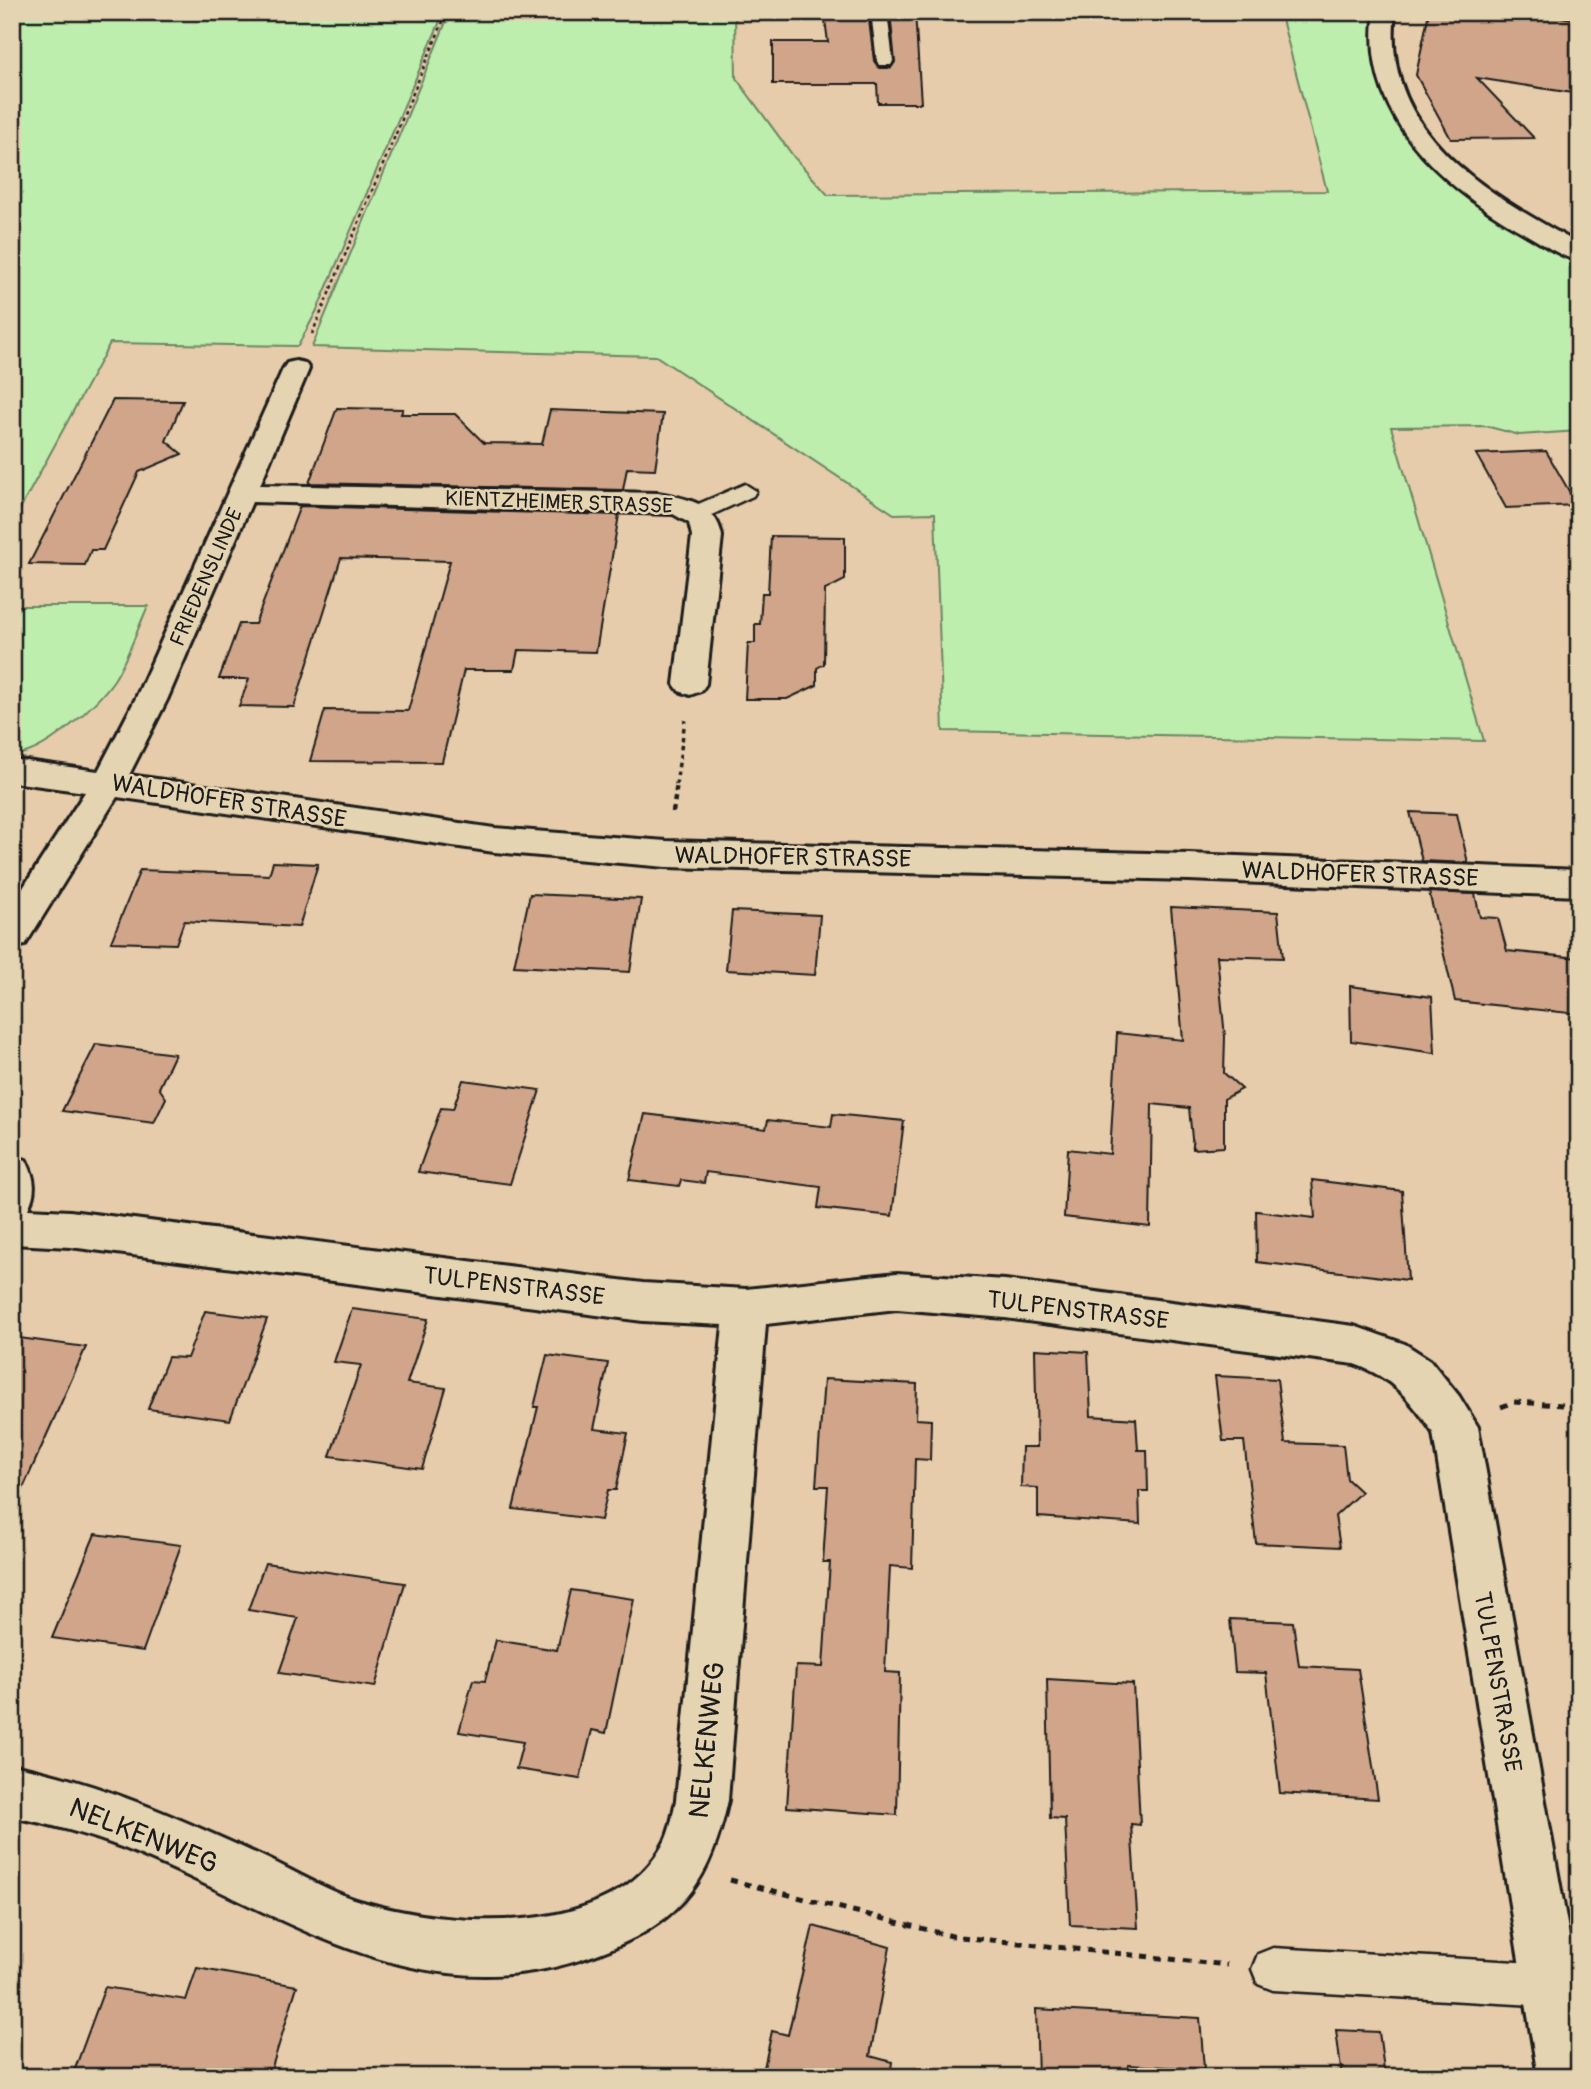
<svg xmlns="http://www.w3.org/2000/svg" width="1591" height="2089" font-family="Pangolin,sans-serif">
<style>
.green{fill:#bdeead;stroke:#6c8564;stroke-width:2}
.building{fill:#d0a58a;stroke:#1c1c1c;stroke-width:2}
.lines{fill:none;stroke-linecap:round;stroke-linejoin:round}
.service-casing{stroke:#1c1c1c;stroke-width:5}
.minor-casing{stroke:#1c1c1c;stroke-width:6}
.path-far3{stroke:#1c1c1c;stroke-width:2.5;stroke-dasharray:3.5 3.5;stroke-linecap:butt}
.path-far2{stroke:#1c1c1c;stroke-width:3.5;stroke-dasharray:4.5 4.5;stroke-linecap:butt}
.path-far1{stroke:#1c1c1c;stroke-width:4.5;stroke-dasharray:5 5;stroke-linecap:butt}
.path{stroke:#1c1c1c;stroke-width:5;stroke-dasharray:7 7;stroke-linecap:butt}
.service{fill:#e5d4b1;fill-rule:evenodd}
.minor{fill:#e5d4b1;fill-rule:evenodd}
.labels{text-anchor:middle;stroke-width:5;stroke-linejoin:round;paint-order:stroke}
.far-street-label{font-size:21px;fill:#1c1c1c;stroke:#e5d4b1}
.street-label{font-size:24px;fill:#1c1c1c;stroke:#e5d4b1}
.near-street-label{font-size:28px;fill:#1c1c1c;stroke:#e5d4b1}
</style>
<rect width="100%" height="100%" fill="#e6ccaa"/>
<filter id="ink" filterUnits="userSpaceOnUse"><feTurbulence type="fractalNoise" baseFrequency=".0143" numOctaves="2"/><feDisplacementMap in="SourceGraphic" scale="14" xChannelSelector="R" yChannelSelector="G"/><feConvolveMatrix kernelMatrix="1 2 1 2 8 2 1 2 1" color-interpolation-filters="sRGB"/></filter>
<g filter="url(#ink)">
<!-- green -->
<g class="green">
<path d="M 12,12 L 444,12 L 317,310 L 298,346 L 110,343 L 12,524 Z"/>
<path d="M 450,12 L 735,12 L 736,78 L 794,157 L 828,195 L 1327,191 L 1280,12 L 1376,12 C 1371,42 1377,63 1386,90 C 1417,177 1497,216 1573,258 L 1579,264 L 1579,431 L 1519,435 L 1486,426 L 1391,427 L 1484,741 L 943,731 L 935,513 L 894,514 L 656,356 L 312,347 Z"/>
<path d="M 12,606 L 148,606 C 137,630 128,658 114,680 C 97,705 43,756 12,755 Z"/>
</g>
<!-- building -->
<g class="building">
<path d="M 824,12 L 868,12 L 874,61 L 879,68 L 891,68 L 895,62 L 890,12 L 915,12 L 921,103 L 878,103 L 877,84 L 773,84 L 773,42 L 828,42 Z"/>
<path d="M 1429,12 L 1530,12 L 1579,20 L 1579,94 L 1477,78 L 1534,138 L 1451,139 L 1416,75 Z"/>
<path d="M 113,400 L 183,401 L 166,441 L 182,454 L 139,472 L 103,550 L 91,550 L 85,565 L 29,564 Z"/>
<path d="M 337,408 L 403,409 L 401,414 L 455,414 L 484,443 L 542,444 L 550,410 L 663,414 L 655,469 L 627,468 L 623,490 L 309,483 Z"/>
<path d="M 1546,451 L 1577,505 L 1506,508 L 1476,454 Z"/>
<path d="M 300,506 L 619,515 L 596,652 L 518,650 L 514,670 L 464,670 L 442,762 L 310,761 L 325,710 L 408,711 L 450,561 L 341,558 L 294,707 L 239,706 L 249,679 L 219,679 L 239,624 L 255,624 Z"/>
<path d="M 771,536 L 845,537 L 845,580 L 825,590 L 824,664 L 817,668 L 817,685 L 787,699 L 745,699 L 748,643 L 755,643 L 755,624 L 760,624 L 762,593 L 768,593 Z"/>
<path d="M 1410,812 L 1457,814 L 1468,863 L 1422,861 Z"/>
<path d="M 273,862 L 318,864 L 299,927 L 184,921 L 176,944 L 111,942 L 140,870 L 269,875 Z"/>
<path d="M 1429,892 L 1475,894 L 1480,917 L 1498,918 L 1507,951 L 1579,958 L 1579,1014 L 1455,1001 Z"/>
<path d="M 530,894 L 641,899 L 630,972 L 514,966 Z"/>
<path d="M 1171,907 L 1278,912 L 1283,958 L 1217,956 L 1225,1037 L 1224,1073 L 1242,1089 L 1224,1099 L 1224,1147 L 1193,1149 L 1189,1108 L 1152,1104 L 1150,1227 L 1064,1217 L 1068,1149 L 1110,1154 L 1117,1033 L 1183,1040 Z"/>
<path d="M 732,911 L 820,915 L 815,975 L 726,970 Z"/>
<path d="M 1350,986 L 1432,997 L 1435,1053 L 1351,1041 Z"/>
<path d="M 96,1044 L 175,1054 L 159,1088 L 166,1098 L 154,1123 L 62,1111 Z"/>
<path d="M 463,1080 L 540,1090 L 510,1184 L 418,1172 L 441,1108 L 453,1109 Z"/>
<path d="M 645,1114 L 766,1129 L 768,1120 L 831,1127 L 833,1114 L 904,1121 L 892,1216 L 818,1208 L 821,1187 L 706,1172 L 704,1183 L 681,1180 L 679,1186 L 629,1180 Z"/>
<path d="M 1312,1180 L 1402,1191 L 1408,1280 L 1257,1262 L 1256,1211 L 1315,1218 Z"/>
<path d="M 352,1309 L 428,1319 L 407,1383 L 446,1388 L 422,1469 L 330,1456 L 361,1365 L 334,1362 Z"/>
<path d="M 205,1311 L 267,1319 L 230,1420 L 148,1409 L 168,1357 L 187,1358 Z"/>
<path d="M 12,1337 L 86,1347 L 12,1513 Z"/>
<path d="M 1035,1349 L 1088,1352 L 1091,1416 L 1136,1419 L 1138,1450 L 1147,1450 L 1148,1491 L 1139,1491 L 1140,1524 L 1038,1517 L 1038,1488 L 1021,1487 L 1022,1447 L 1037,1447 Z"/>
<path d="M 547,1355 L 608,1363 L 594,1429 L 628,1433 L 616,1490 L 608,1490 L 601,1520 L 513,1509 L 538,1407 L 534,1407 Z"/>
<path d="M 1215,1376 L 1277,1379 L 1285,1443 L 1343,1445 L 1347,1479 L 1361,1492 L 1335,1516 L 1340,1547 L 1256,1543 L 1244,1441 L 1223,1441 Z"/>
<path d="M 824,1379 L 917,1384 L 916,1419 L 931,1420 L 930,1460 L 915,1459 L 912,1568 L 890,1566 L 885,1672 L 900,1673 L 897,1815 L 787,1807 L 796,1666 L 823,1667 L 830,1562 L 823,1562 L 828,1486 L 816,1486 Z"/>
<path d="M 95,1534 L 181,1545 L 143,1651 L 52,1638 Z"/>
<path d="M 265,1563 L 405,1583 L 375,1687 L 279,1673 L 298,1618 L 248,1610 Z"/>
<path d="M 571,1590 L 634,1599 L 606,1733 L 592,1730 L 580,1779 L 516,1769 L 523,1742 L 459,1732 L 473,1680 L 485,1681 L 496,1640 L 557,1650 Z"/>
<path d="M 1230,1619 L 1293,1622 L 1299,1666 L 1358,1669 L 1378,1799 L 1280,1793 L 1266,1673 L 1235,1672 Z"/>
<path d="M 1047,1679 L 1133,1684 L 1140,1825 L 1131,1824 L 1138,1928 L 1070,1925 L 1065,1819 L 1050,1818 Z"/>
<path d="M 813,1926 L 890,1947 L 870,2056 L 892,2062 L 890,2077 L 762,2077 L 772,2031 L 788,2035 Z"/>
<path d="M 197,1968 L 297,1986 L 269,2077 L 72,2077 L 105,1987 L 186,2000 Z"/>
<path d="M 1036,2009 L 1200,2018 L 1204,2069 L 1128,2065 L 1128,2077 L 1038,2077 Z"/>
<path d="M 1336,2030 L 1379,2032 L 1385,2077 L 1342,2077 Z"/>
</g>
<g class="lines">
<defs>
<g id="service">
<path d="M 871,12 L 887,12 L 893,61 L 891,65 L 879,65 L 877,61 Z"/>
<path d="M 745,484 L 756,491 L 753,496 L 705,518 L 689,518 L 686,513 L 689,508 Z"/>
<path d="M 1273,1948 L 1550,1964 L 1565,1970 L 1571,1985 L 1565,2000 L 1550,2006 L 1273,1990 L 1258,1984 L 1252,1969 L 1258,1954 Z"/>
</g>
<g id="minor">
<path d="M 1375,12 L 1395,12 C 1380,135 1488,193 1579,244 L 1579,261 C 1559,256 1540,242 1522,232 C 1441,186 1360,115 1375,12 Z"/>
<path d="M 296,361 L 305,363 L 309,369 L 260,485 L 658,493 C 686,498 716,503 722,536 L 706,684 L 701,691 L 690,695 L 679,691 L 674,684 L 692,536 L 689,523 L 673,514 L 252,502 L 167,700 L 129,775 L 494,828 L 666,841 L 1189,854 L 1579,870 L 1579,896 L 1189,880 L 666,867 L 494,852 L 117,797 L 25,945 L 12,948 L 12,905 L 85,792 L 12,782 L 12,759 L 98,771 L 135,700 L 283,369 L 287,363 Z"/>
<path d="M 12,1155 L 26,1160 C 35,1178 37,1191 28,1209 L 70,1211 L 643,1283 L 746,1289 L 897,1273 L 1005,1280 L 1354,1326 L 1405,1344 L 1430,1360 L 1459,1396 L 1478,1427 L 1579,1991 L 1579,2077 L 1538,2077 L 1433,1433 C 1412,1401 1392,1377 1354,1364 L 1005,1318 L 897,1309 L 766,1324 L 728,1800 C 711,1878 685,1918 610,1949 C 424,2026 289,1914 124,1848 C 88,1834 50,1824 12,1817 L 12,1765 C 102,1783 183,1820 266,1858 C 298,1873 331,1893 363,1902 C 451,1928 615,1940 665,1841 C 671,1829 673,1813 676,1800 L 723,1325 L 643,1321 L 70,1247 L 12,1244 Z"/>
</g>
</defs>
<!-- service casing -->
<use href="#service" class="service-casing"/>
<!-- minor casing -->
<use href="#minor" class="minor-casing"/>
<!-- path-far3 -->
<path class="path-far3" d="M 312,334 L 447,12"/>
<!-- path-far2 -->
<path class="path-far2" d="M 676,785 L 685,720"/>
<!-- path-far1 -->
<path class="path-far1" d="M 673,812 L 677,783"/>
<!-- path -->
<g class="path">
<path d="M 1501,1407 L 1514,1402 L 1579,1406"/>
<path d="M 730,1880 L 952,1936 L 1227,1965"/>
</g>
<!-- service -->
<use href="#service" class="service"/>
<!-- minor -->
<use href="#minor" class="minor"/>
</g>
</g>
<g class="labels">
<!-- far-street labels -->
<g class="far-street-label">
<text transform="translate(559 502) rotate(2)" y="7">KIENTZHEIMER STRASSE</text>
<text transform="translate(206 577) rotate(-66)" y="7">FRIEDENSLINDE</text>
</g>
<!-- street labels -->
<g class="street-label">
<text transform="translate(229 801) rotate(9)" y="8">WALDHOFER STRASSE</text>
<text transform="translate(793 857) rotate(1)" y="8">WALDHOFER STRASSE</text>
<text transform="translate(1360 874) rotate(2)" y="8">WALDHOFER STRASSE</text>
<text transform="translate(514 1286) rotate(7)" y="8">TULPENSTRASSE</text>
<text transform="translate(1078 1310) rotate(7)" y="8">TULPENSTRASSE</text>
<text transform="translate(1498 1682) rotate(80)" y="8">TULPENSTRASSE</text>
</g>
<!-- near-street labels -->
<g class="near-street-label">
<text transform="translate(706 1740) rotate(-84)" y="10">NELKENWEG</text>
<text transform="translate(144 1835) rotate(22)" y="10">NELKENWEG</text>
</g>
</g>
<!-- margin -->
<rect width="1591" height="2089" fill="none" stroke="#e5d4b1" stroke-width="42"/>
<rect x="21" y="21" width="1549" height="2047" fill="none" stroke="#1c1c1c" stroke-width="2.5" filter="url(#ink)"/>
</svg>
